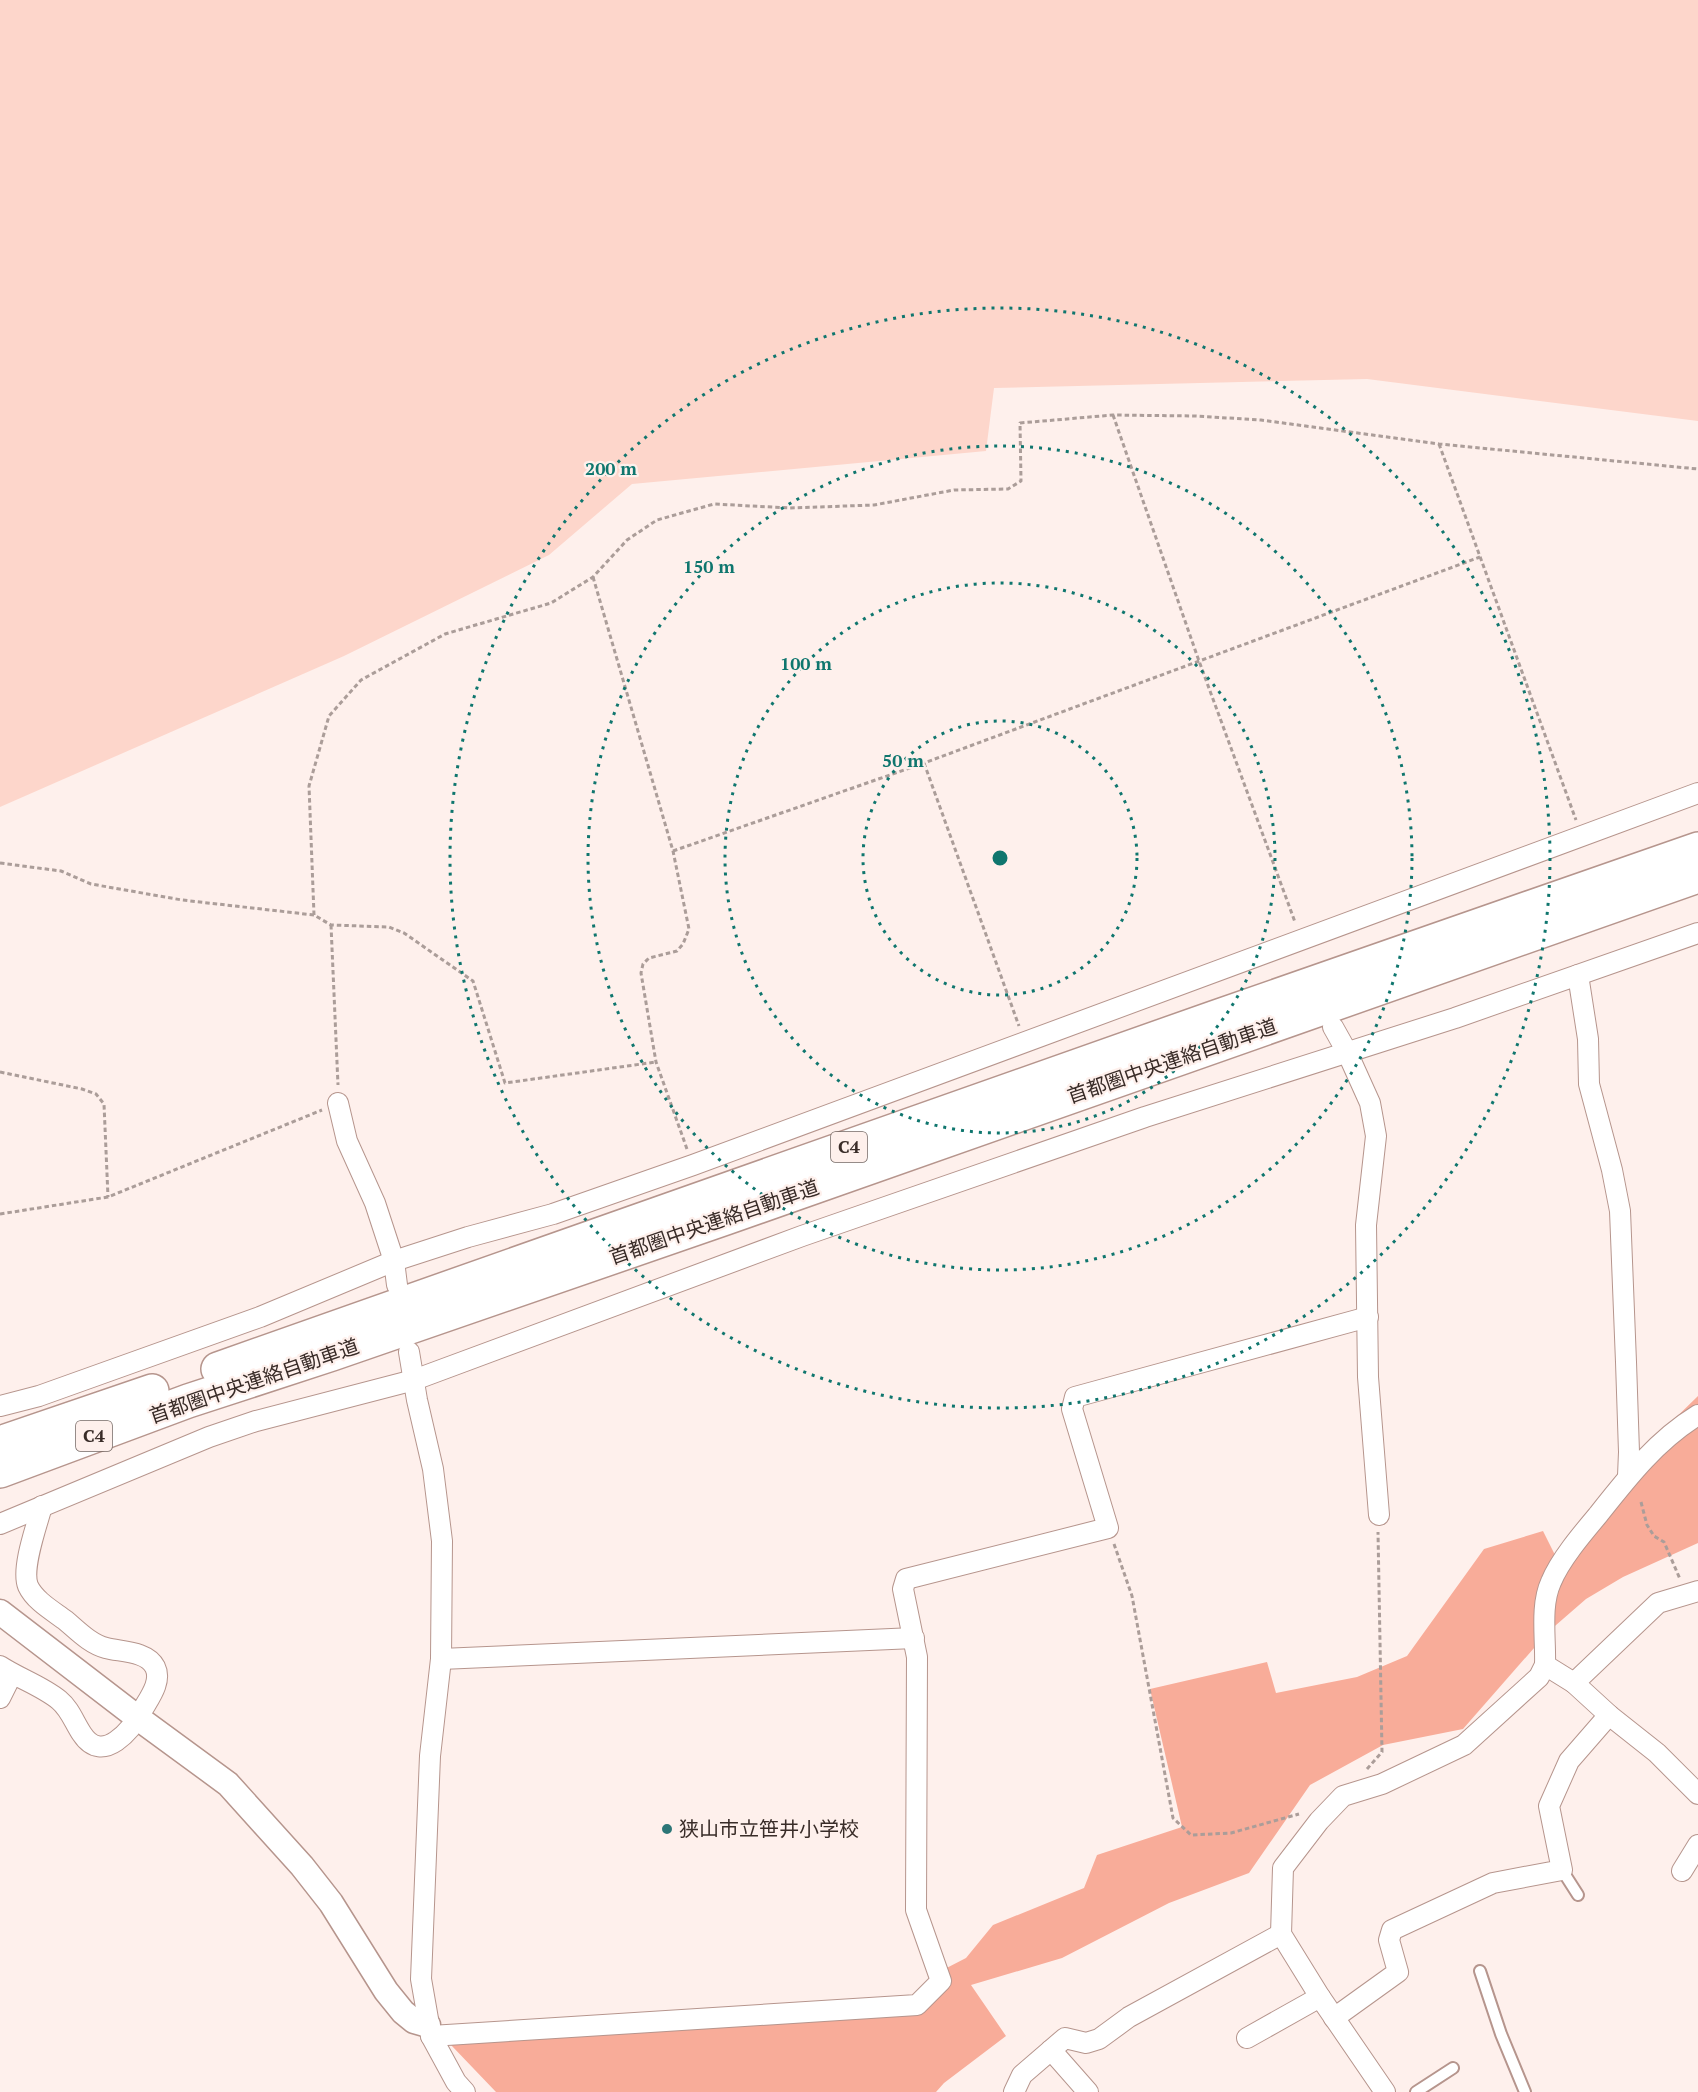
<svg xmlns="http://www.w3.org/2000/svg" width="1698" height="2092" font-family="'PT Serif','Noto Sans JP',serif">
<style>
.green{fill:#fdd6cb}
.forest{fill:#f8ac99}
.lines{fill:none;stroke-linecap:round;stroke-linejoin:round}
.service-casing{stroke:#b6958d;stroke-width:14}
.minor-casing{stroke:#b6958d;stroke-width:22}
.tertiary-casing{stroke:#b6958d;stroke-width:27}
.motorway-casing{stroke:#b6958d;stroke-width:36}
.path{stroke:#ab9d99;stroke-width:3;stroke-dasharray:4.5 3;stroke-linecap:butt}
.service{stroke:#fff;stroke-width:10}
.minor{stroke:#fff;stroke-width:20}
.tertiary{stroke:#fff;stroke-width:24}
.motorway{stroke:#fff;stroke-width:33}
.ring{fill:none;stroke:#0f766e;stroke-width:3;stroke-dasharray:3 6}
.poi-dot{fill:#2c7677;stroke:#fef0ec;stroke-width:2}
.labels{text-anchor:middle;stroke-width:4.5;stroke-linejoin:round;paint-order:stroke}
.shield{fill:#fef0ec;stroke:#746763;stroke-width:1.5}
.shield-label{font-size:18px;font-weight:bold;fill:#392c28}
.street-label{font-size:20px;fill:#392c28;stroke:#fef0ec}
.poi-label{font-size:20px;fill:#392c28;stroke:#fef0ec;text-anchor:start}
.centre{fill:#0f766e;stroke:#fef0ec;stroke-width:3}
.ring-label{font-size:18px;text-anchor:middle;font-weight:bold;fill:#0f766e;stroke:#fef0ec;stroke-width:4.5;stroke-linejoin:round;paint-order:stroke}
</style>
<rect width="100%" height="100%" fill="#fef0ec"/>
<!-- green -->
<path class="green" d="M 0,0 L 1698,0 L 1698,421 L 1367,379 L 994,388 L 986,451 L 632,484 L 549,555 L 344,656 L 0,807 Z"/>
<!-- forest -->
<path class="forest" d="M 1698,1396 L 1698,1543 L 1623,1577 L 1586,1599 L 1548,1632 L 1463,1729 L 1383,1745 L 1310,1785 L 1249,1873 L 1169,1903 L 1062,1958 L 971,1985 L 1006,2036 L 944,2083 L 936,2092 L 496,2092 L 451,2045 L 923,1998 L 931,1976 L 966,1958 L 993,1925 L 1084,1888 L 1097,1855 L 1182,1827 L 1150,1689 L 1267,1662 L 1276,1693 L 1357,1677 L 1407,1656 L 1484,1549 L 1543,1531 L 1564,1573 L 1616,1476 Z"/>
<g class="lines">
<defs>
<g id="service">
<path d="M 1562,1870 L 1578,1895"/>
<path d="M 1480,1971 L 1501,2034 L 1525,2092"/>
<path d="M 1416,2092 L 1453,2068"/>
</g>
<g id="minor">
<path d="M 1578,975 L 1588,1039 L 1589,1084 L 1612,1170 L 1620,1211 L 1626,1362 L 1629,1452 L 1628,1476"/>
<path d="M 1333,1027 L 1347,1052 L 1370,1103 L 1376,1136 L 1366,1225 L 1368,1377 L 1379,1515"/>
<path d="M 338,1103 L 347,1141 L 375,1203 L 394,1261 L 397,1285"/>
<path d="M 409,1352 L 417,1400 L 433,1469 L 442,1541 L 441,1659 L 430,1756 L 421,1979 L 431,2036 L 456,2082 L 465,2092"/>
<path d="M 0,1406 L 39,1396 L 260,1317 L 394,1261 L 468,1237 L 553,1214 L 693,1165 L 1698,793"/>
<path d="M 1698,1415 C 1657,1440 1628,1477 1598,1515 C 1582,1534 1560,1560 1551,1582 C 1540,1606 1546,1639 1545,1665 L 1574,1683 L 1609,1715 L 1657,1753 L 1698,1794"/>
<path d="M 0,1524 L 209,1437 L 256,1421 L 414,1380 L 802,1236 L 1145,1117 L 1455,1018 L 1698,933"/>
<path d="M 441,1659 L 914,1638"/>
<path d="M 0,1666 C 18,1678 42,1686 59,1700 C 70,1709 74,1722 82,1734 C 103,1766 132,1729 143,1709 C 150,1697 162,1681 155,1667 C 147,1651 121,1652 106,1648 C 90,1644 77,1630 65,1620 C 53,1611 35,1601 28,1586 C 21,1568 37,1525 42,1506"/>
<path d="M 1574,1683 L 1658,1603 L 1698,1591"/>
<path d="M 0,1698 L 12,1674"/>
<path d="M 1682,1871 L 1698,1845"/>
<path d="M 1334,2018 L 1398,1972 L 1389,1940 L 1392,1930 L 1493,1883 L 1562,1870 L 1549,1806 L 1569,1761 L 1609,1715"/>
<path d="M 431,2036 L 917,2005 L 941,1981 L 916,1910 L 917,1657 L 903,1589 L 906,1579 L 1108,1528 L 1072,1409 L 1075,1397 L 1368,1317"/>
<path d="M 1247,2038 L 1320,1997"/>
<path d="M 1051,2050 L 1088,2092"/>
<path d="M 1014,2092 L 1022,2075 L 1065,2038 L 1086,2043 L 1099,2039 L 1129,2017 L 1281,1934"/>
<path d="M 1385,2092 L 1320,1997 L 1281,1934 L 1283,1868 L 1319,1821 L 1343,1796 L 1382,1784 L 1464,1745 L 1539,1677 L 1545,1665"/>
</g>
<path id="tertiary" d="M 0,1612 L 138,1718 L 228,1784 L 302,1866 L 331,1903 L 386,1991 L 403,2012 L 414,2021 L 428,2025"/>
<g id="motorway">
<path d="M 218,1369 L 1213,1018 L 1698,849"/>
<path d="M 0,1443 L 152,1391"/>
<path d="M 0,1471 L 188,1401 L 332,1354 L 726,1218 L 1698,876"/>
</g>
</defs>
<!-- service casing -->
<use href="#service" class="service-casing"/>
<!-- minor casing -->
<use href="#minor" class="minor-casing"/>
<!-- tertiary casing -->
<use href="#tertiary" class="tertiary-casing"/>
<!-- motorway casing -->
<use href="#motorway" class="motorway-casing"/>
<!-- path -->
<g class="path">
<path d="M 1113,415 L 1199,661 L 1295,922"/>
<path d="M 1439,444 L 1576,820"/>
<path d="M 593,577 L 673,851 L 689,929 L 683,944 L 677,951 L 649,958 L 643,964 L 641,973 L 656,1062 L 687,1149"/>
<path d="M 924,763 L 1019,1026"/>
<path d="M 673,851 L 924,763 L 1480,557"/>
<path d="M 0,863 L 61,871 L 91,884 L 182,900 L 314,915 L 331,925 L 389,927 L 404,933 L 473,981 L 505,1083 L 656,1062"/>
<path d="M 314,915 L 309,786 L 329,716 L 361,680 L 445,634 L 551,603 L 593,577 L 627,540 L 657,520 L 714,504 L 790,508 L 874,505 L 954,490 L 1008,489 L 1021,481 L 1020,423 L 1113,415 L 1195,416 L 1261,420 L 1439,444 L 1698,469"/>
<path d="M 331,925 L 338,1085"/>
<path d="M 0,1072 L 82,1089 L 96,1094 L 104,1104 L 108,1197"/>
<path d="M 0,1214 L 108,1197 L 322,1110"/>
<path d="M 1641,1502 L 1647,1525 L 1654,1536 L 1664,1542 L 1680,1579"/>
<path d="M 1114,1544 L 1132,1596 L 1173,1818 L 1191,1835 L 1231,1833 L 1299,1814"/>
<path d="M 1367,1769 L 1382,1752 L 1378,1532"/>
</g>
<!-- service -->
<use href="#service" class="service"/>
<!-- minor -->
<use href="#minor" class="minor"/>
<!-- tertiary -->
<use href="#tertiary" class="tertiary"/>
<!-- motorway -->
<use href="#motorway" class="motorway"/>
</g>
<!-- distance rings -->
<g class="ring">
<circle cx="1000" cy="858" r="137"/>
<circle cx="1000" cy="858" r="275"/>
<circle cx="1000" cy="858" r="412"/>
<circle cx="1000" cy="858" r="550"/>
</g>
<!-- markers -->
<circle class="poi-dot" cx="667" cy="1829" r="6"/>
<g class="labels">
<!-- shield labels -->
<g class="shield">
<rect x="831" y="1132" width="36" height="30" rx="4.5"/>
<rect x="76" y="1421" width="36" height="30" rx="4.5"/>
</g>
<g class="shield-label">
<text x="849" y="1153">C4</text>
<text x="94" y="1442">C4</text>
</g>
<!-- street labels -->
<g class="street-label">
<text transform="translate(1172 1061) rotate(-19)" y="7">首都圏中央連絡自動車道</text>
<text transform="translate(714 1222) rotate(-19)" y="7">首都圏中央連絡自動車道</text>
<text transform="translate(254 1381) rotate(-19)" y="7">首都圏中央連絡自動車道</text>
</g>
<!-- poi labels -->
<g class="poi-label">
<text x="679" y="1836">狭山市立笹井小学校</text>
</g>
</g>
<circle cx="1000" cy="858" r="9" class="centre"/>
<g class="ring-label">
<text x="611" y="475">200 m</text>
<text x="709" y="573">150 m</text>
<text x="806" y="670">100 m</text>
<text x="903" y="767">50 m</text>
</g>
</svg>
